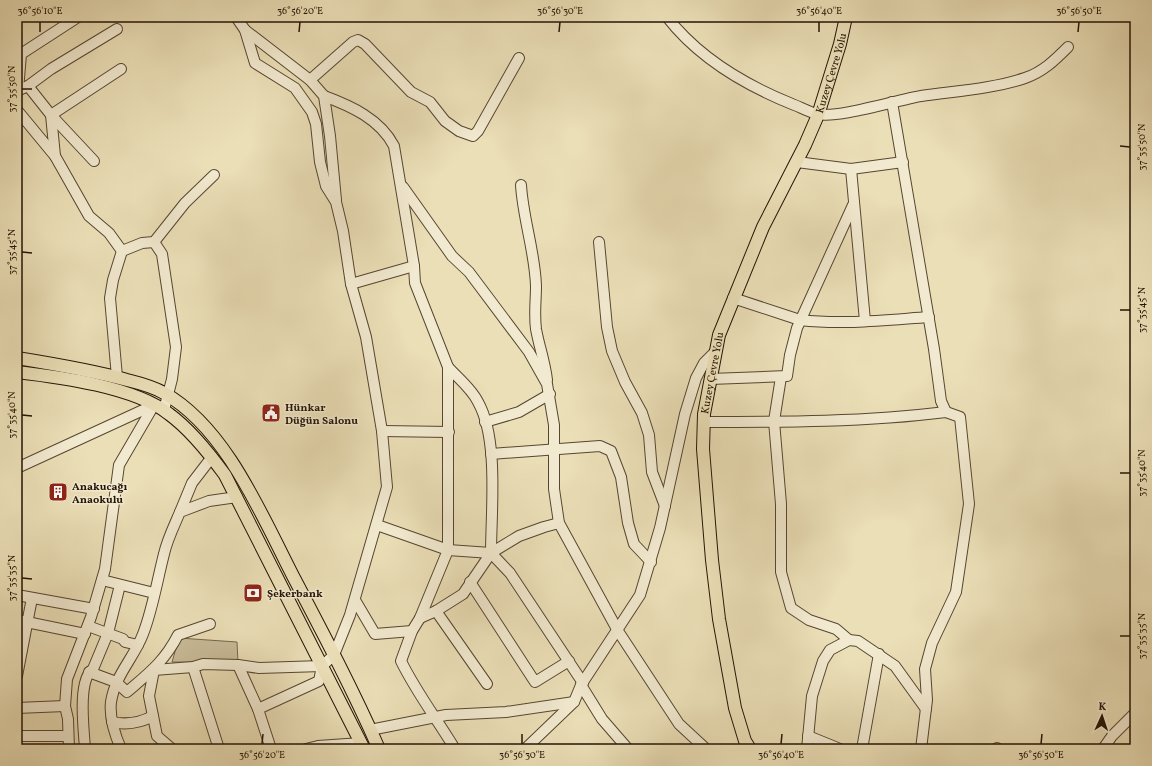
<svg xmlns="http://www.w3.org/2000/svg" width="1152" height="766" font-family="Vollkorn,serif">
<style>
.green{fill:#c9bc99;stroke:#76684e}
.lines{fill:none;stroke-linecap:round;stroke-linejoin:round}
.minor-casing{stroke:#564631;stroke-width:12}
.major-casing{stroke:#241304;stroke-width:14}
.minor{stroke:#f2ead0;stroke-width:10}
.major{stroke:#ebdfb7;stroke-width:12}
.ticks{fill:none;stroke:#241304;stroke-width:1.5}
.labels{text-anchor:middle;stroke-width:3;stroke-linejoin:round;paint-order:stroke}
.street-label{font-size:11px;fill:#241304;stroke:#f2ead0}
.poi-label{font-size:11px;font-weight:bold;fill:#241304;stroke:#f2ead0;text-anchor:start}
.neatline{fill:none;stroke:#241304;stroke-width:1.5}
.ticks-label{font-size:10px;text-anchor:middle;fill:#241304}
</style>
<rect width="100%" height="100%" fill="#ebdfb7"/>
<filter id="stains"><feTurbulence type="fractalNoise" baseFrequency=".005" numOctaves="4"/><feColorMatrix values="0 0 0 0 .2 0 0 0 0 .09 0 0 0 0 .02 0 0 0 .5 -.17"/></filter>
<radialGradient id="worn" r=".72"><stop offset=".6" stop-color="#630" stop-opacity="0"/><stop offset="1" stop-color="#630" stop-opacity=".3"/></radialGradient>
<!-- green -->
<path class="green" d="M 179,638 L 237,642 L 238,663 L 172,662 Z"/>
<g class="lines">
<defs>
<g id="minor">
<path d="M 236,17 L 245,30 L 255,63 L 295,88 L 312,112 L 316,124 L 320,162 L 326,186 L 336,202 L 343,231 L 351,284 L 366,337 L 382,431 L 387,487 L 350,615 L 334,655 L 322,666 L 319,681 L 258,709"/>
<path d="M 667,17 C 698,57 745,85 792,104 C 800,107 809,112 817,114 C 837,119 897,100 921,96 C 955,91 992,89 1025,78 C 1043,72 1055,60 1068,47"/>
<path d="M 245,30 L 310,80 L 324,96 L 330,136 L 336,200"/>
<path d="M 310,80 L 353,42 L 358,40 L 365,44 L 411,92 L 430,102 L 445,121 L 459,131 L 473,136 L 478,131 L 519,58"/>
<path d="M 28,86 L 51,115 L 94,161"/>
<path d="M 18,90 L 21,54 L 78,17"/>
<path d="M 17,91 L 28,86 L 51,69 L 117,29"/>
<path d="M 324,96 C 351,106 380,119 394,146 L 414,266 L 415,283 L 448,367 L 448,550 L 420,618 L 412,631 L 401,661 C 416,692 437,719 455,749"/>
<path d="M 892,102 L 934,349 L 941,401 L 946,412 L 960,417 L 969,504 L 956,592 L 932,643 L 925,669 L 927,700 L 921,749"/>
<path d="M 17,110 L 55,156 L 89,216 L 109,233 L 122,251 L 113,280 L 110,298 L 117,377"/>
<path d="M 55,156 L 51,115 L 121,69"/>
<path d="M 797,162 L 851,169 L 903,162"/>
<path d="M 851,169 L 865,321"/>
<path d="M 521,185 C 523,219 535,252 536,286 C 536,300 534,314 536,329 C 539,346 545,362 547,380"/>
<path d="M 403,187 L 452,256 L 469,272 L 529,352 L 547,384 L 554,425 L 554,489 L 559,523 L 618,631 L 679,724 L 706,749"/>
<path d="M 154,242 L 162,254 L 176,347 L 172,379 L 164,410"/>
<path d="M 599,242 L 607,327 L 612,351 L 625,382 L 642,413 L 649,435 L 652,472 L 665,506"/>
<path d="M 122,251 L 142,243 L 154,242 L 185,203 L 214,175"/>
<path d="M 351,284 L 414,266"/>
<path d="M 733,298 L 800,320 C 843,325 886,320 929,317"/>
<path d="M 448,367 C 458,378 472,389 478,402 C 499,439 491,511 491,553 L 510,573 L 583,683"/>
<path d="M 781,377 L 774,421 L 781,504 L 781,572 L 791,608 L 809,620 L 836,629 L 849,640"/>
<path d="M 710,379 L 787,376 L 790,355 L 797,328 L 853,205"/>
<path d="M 485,422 L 519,412 L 550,394"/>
<path d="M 704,422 C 785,422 866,422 946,412"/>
<path d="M 382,431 L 449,432"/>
<path d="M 491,454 L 600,446 L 611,451 L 621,477 L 628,523 L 634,544 L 651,562"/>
<path d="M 17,468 L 154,405"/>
<path d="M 180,512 L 192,483 L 212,457"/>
<path d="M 377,525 L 448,550 L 491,553"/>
<path d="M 102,580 L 154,593"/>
<path d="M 470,582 L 535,682 L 569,661"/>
<path d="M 17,595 L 94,609"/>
<path d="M 355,600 L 375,634 L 412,631"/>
<path d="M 436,611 L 487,684"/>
<path d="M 420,618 L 436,611 L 463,594 L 491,553 L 519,536 L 544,527 L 559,523"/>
<path d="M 17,620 L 85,634"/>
<path d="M 88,626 L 123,639 L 125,642 L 138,645"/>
<path d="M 238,665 L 258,709 L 271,749"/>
<path d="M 193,667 L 219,749"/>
<path d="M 89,672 L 116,682 L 127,692 C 149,673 164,662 178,635 L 210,624"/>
<path d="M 17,676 L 32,598"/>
<path d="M 581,685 L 602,719 L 628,749"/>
<path d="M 17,708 L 65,706"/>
<path d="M 112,722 C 126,725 140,723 153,716"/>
<path d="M 370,730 L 446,715 L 506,712 L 574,702"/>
<path d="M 17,736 L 68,736"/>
<path d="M 808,736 L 840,749"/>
<path d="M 69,749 L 68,719 L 65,706 L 67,679 L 91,617 L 105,569 L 119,465 L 154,405"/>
<path d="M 85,749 C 84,731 77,680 93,669 L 108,633 L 120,585"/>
<path d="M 121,749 C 115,735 109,718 111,702 C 115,675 134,658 143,634 C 153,608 157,581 164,554 C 167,540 174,526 180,512 L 209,501 L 237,497"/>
<path d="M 172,749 L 157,736 L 149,696 L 154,670 L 193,667 L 203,664 L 238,665 L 259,668 L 322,666"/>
<path d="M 306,749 L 318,746 L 361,743"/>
<path d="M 525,749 L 574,702 L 581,685 L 640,595 L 660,528 L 685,414 L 696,378 L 704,363 L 716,351"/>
<path d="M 807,749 L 812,696 L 823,661 L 830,650 L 849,640 L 858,641 L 895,666 L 926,709"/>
<path d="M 862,749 L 879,654"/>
<path d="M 996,749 L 997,748"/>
<path d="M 1103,749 L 1112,736 L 1135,713"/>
</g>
<g id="major">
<path d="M 17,358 C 54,364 91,370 127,380 C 139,383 152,386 164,393 C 226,428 261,514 293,576 C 323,633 353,690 379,749"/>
<path d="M 17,372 C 60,377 135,387 169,414 C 191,430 209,453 225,475 L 364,749"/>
<path id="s1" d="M 750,749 L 745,741 L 735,708 L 719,619 L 712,560 L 703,449 L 704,414 L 719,335 L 763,227 L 805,145 L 818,115 L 840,44 L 846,17"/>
</g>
</defs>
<!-- minor casing -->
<use href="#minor" class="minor-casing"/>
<!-- major casing -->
<use href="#major" class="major-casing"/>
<!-- minor -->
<use href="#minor" class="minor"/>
<!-- major -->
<use href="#major" class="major"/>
</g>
<!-- ticks -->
<path class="ticks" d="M 40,32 L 40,22M 299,32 L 300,22M 559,32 L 560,22M 819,32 L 819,22M 1078,32 L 1079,22M 22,89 L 32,89M 1120,146 L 1130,147M 22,252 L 32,253M 1120,310 L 1130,310M 22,415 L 32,416M 1120,473 L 1130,473M 22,578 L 32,579M 1120,636 L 1130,636M 262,744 L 263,734M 522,744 L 522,734M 781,744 L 782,734M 1041,744 L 1042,734"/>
<!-- icons -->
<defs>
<symbol id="civic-square" viewBox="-11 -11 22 22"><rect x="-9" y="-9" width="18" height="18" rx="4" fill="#8f2418" stroke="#f2ead0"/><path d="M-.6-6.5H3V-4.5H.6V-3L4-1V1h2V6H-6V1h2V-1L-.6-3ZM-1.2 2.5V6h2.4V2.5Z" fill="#fff"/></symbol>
<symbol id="building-square" viewBox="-11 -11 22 22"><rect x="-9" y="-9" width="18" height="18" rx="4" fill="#8f2418" stroke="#f2ead0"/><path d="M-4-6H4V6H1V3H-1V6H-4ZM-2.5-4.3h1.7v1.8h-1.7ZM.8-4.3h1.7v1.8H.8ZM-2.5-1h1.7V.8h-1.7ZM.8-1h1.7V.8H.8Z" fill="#fff"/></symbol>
<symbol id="bank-square" viewBox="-11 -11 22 22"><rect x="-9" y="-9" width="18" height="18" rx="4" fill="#8f2418" stroke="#f2ead0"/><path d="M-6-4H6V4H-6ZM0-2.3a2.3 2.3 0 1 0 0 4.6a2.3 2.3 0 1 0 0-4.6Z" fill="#fff"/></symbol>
</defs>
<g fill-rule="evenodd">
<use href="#civic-square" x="260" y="402" width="22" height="22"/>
<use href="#building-square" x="47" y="481" width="22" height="22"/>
<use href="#bank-square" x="242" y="582" width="22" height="22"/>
</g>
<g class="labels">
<!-- street labels -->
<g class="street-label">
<text dy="4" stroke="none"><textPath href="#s1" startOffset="706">Kuzey Çevre Yolu</textPath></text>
<text dy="4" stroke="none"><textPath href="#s1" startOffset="382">Kuzey Çevre Yolu</textPath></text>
</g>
<!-- poi labels -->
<g class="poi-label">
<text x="285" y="411">Hünkar<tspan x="285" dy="13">Düğün Salonu</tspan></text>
<text x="72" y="490">Anakucağı<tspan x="72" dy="13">Anaokulu</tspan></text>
<text x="267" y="597">Şekerbank</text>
</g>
</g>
<!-- margin -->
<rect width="1152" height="766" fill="none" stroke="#ebdfb7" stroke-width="44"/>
<!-- north arrow -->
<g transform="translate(1102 716) rotate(3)" stroke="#f2ead0" stroke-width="3" paint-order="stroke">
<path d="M0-3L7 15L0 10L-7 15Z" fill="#241304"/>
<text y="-6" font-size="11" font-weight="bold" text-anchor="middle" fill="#241304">K</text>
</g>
<rect x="22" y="22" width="1108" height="722" class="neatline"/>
<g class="ticks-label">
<text x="40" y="14">36°56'10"E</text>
<text x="300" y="14">36°56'20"E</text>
<text x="560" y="14">36°56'30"E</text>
<text x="819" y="14">36°56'40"E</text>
<text x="1079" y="14">36°56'50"E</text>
<text transform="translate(11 89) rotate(-90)" y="4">37°35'50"N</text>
<text transform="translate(1141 147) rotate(-90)" y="4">37°35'50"N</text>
<text transform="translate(11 252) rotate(-90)" y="4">37°35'45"N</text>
<text transform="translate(1141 310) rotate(-90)" y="4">37°35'45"N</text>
<text transform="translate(11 415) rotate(-90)" y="4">37°35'40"N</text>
<text transform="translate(1141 473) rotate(-90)" y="4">37°35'40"N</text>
<text transform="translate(11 578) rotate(-90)" y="4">37°35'35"N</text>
<text transform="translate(1141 636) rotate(-90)" y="4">37°35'35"N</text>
<text x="262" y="758">36°56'20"E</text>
<text x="522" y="758">36°56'30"E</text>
<text x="781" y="758">36°56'40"E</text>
<text x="1041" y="758">36°56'50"E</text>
</g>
<rect width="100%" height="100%" filter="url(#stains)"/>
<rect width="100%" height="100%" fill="url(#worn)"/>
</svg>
